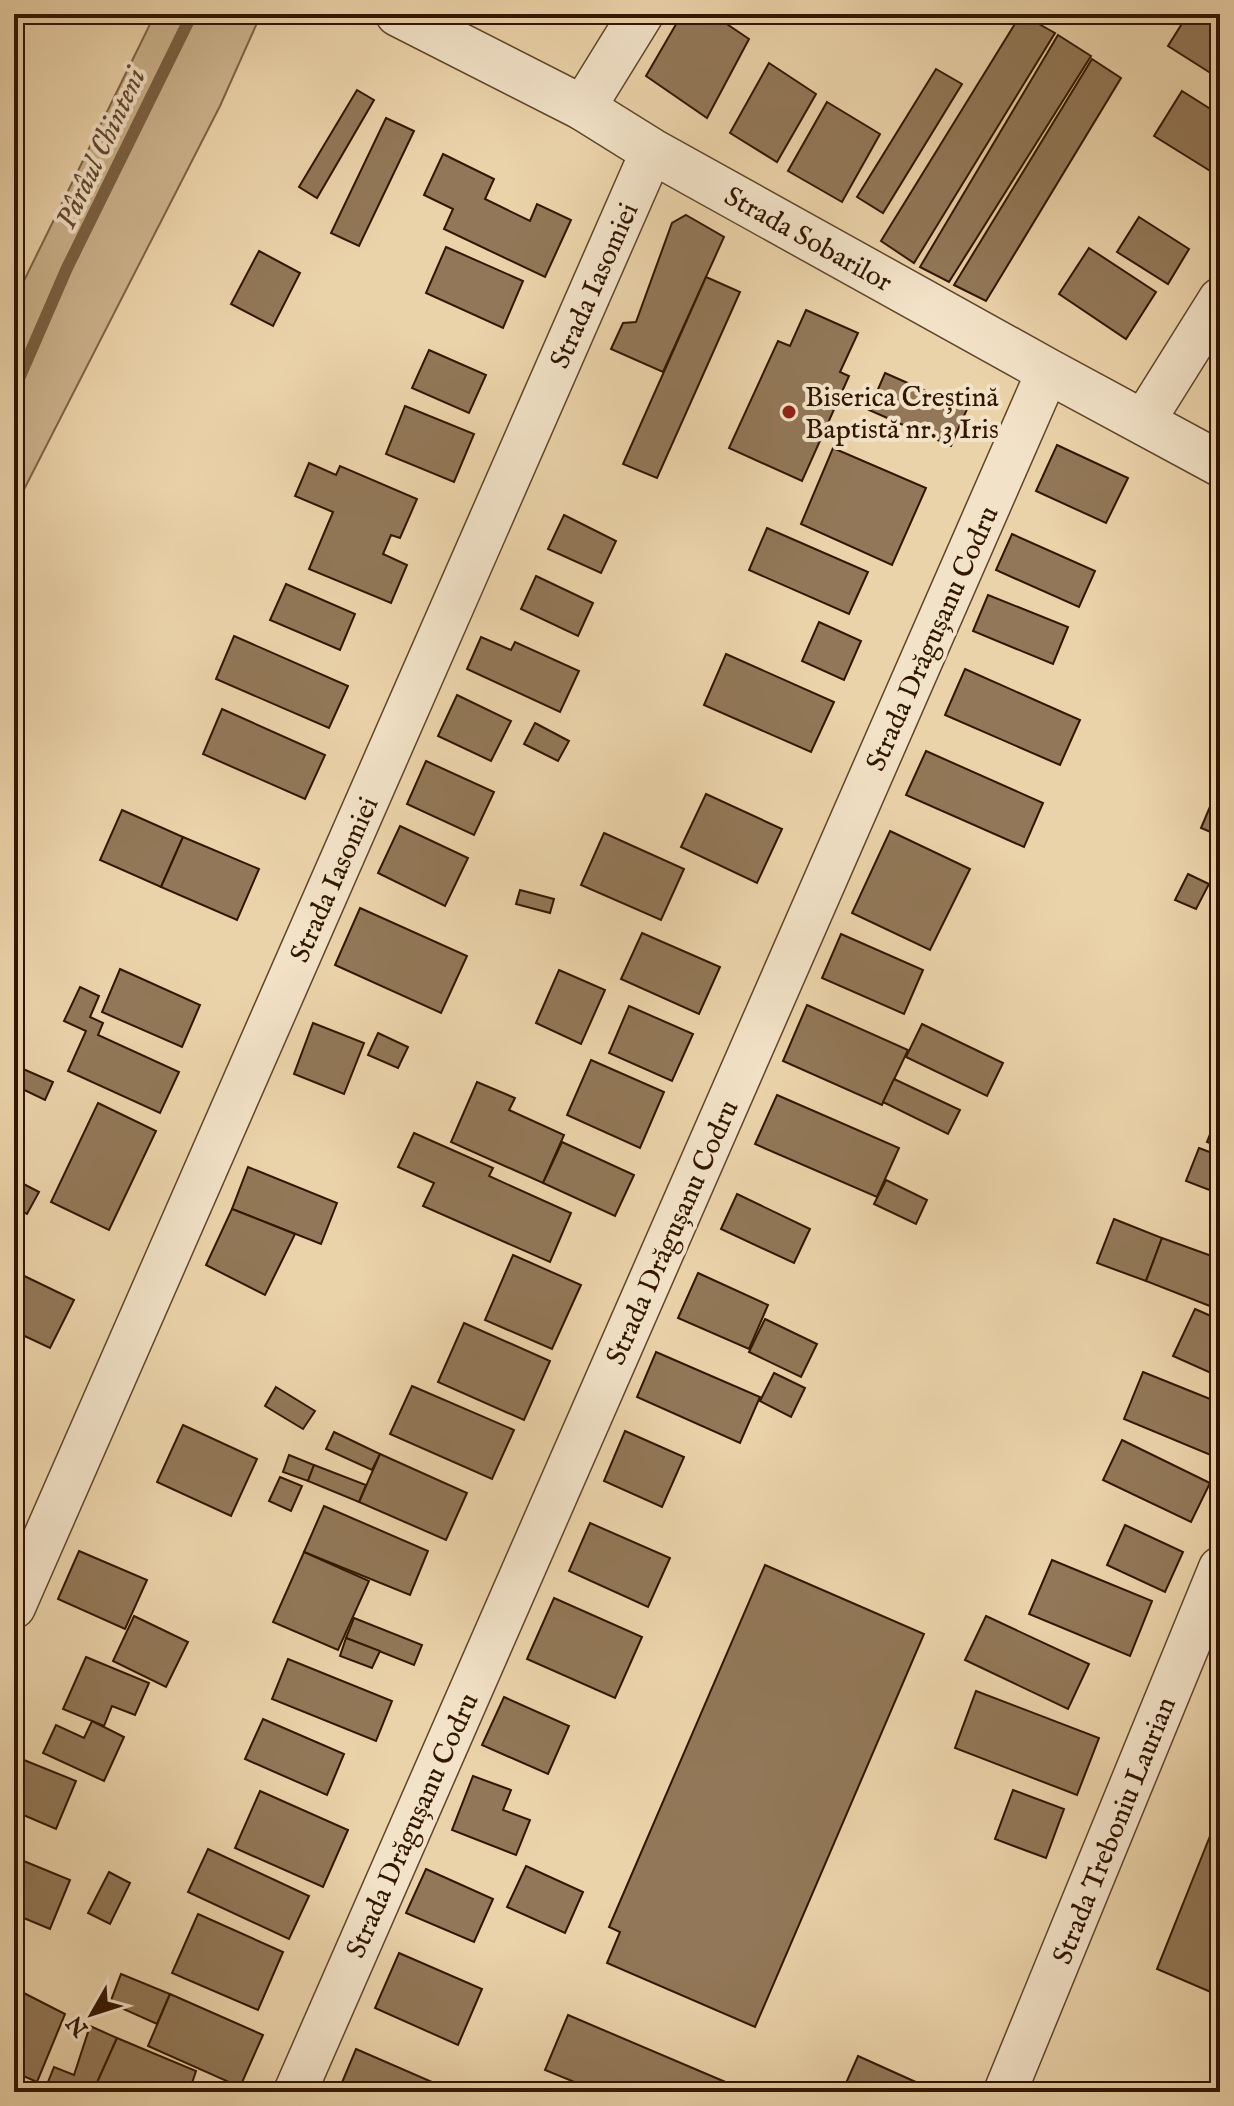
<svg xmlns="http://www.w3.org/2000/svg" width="1234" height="2106" font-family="'IM FELL English',serif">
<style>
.green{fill:#ccb38c;stroke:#7f6446;stroke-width:2}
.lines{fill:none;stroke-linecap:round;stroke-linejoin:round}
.stream{stroke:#7b6143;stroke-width:12}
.building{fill:#927858;stroke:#321600;stroke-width:2}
.minor-casing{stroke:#60452a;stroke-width:45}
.tertiary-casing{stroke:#60452a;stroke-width:47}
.minor{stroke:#f2e2c7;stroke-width:42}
.tertiary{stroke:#f2e2c7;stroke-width:44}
.poi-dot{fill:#8f2418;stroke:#f2e2c7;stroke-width:3}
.labels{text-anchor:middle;stroke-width:8;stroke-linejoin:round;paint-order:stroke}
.street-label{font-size:28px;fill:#321600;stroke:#f2e2c7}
.poi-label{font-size:28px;fill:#321600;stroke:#f2e2c7;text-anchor:start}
.water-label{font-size:30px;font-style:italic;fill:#63482d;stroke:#f2e2c7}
</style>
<rect width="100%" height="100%" fill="#ebd3a9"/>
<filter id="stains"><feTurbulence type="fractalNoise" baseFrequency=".0025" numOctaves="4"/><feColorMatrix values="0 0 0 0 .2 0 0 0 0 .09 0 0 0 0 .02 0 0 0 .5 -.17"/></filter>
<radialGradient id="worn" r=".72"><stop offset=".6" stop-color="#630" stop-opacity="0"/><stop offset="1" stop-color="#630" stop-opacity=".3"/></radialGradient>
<!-- green -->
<path class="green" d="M 155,14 L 261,14 L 220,106 L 14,509 L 14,301 Z"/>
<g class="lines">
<!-- stream -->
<path class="stream" d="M 14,390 L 67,268 L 192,14"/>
</g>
<!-- building -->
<g class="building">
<path d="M 682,14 L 712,14 L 749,39 L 707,118 L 646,76 Z"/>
<path d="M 1021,14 L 1055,33 L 914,263 L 881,241 Z"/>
<path d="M 1188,14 L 1220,14 L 1220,79 L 1168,46 Z"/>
<path d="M 1058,35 L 1091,56 L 949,282 L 920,267 Z"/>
<path d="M 1092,59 L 1121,78 L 986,301 L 954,285 Z"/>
<path d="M 769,63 L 816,94 L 777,162 L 730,133 Z"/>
<path d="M 936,69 L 962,84 L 883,213 L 857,197 Z"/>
<path d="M 357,90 L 374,100 L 317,198 L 299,187 Z"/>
<path d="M 1182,91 L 1220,115 L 1220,177 L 1154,136 Z"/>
<path d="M 827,102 L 880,134 L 842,202 L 788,171 Z"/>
<path d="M 386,118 L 414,131 L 359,246 L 331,233 Z"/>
<path d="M 443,154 L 494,179 L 485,199 L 530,221 L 537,204 L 571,220 L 545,277 L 444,229 L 453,209 L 424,195 Z"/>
<path d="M 686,215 L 724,237 L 663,372 L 611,349 L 623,323 L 636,322 L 672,223 Z"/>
<path d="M 1139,217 L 1189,249 L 1168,284 L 1117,252 Z"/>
<path d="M 446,247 L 523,281 L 503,328 L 426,293 Z"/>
<path d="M 1089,248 L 1156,292 L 1126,339 L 1059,294 Z"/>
<path d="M 259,251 L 300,273 L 273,326 L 231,304 Z"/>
<path d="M 706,277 L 740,292 L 657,478 L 623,464 Z"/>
<path d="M 806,310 L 858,333 L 840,372 L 849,376 L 802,481 L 729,448 L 778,341 L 790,346 Z"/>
<path d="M 429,350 L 486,375 L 469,413 L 412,388 Z"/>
<path d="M 885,373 L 967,409 L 951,446 L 869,410 Z"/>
<path d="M 405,406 L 474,434 L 454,482 L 386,454 Z"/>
<path d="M 1057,445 L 1128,478 L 1106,523 L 1036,491 Z"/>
<path d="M 833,448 L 926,488 L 892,565 L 801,524 Z"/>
<path d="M 309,463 L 336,475 L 340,466 L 417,499 L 400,538 L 391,535 L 383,554 L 407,565 L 391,603 L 309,569 L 333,512 L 295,496 Z"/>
<path d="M 564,515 L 616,541 L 601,573 L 548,549 Z"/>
<path d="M 767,528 L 868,572 L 849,614 L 749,570 Z"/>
<path d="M 1012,534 L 1095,571 L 1079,607 L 996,570 Z"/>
<path d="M 536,576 L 593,603 L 578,636 L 521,609 Z"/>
<path d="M 286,584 L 355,614 L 340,650 L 270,620 Z"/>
<path d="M 988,595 L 1068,627 L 1053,664 L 973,631 Z"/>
<path d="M 819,622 L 861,641 L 844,680 L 802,661 Z"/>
<path d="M 234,636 L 348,686 L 329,728 L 216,679 Z"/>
<path d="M 481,637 L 511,650 L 515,642 L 579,671 L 560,712 L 467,669 Z"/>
<path d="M 726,654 L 834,702 L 811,752 L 704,705 Z"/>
<path d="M 965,669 L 1080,720 L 1060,765 L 945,715 Z"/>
<path d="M 457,695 L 511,721 L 491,761 L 438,736 Z"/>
<path d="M 222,709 L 325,755 L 305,799 L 203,754 Z"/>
<path d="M 535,723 L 569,741 L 558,761 L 524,744 Z"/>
<path d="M 926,751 L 1043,803 L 1024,847 L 906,795 Z"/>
<path d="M 426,761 L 494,792 L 474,835 L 407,804 Z"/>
<path d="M 1220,783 L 1220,836 L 1201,828 Z"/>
<path d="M 706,794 L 782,829 L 757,883 L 681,847 Z"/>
<path d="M 122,810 L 183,837 L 161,887 L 100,860 Z"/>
<path d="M 400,826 L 468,858 L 445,906 L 378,873 Z"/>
<path d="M 890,831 L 970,869 L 930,950 L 852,913 Z"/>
<path d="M 604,833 L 684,869 L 661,920 L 581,885 Z"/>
<path d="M 183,837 L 259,869 L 237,920 L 161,887 Z"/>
<path d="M 1188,874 L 1209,884 L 1196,909 L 1175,900 Z"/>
<path d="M 520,890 L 554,899 L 550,913 L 516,904 Z"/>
<path d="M 360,908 L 467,956 L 441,1013 L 335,965 Z"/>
<path d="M 642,933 L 720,967 L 699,1014 L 621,979 Z"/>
<path d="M 841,934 L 923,970 L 904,1014 L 822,978 Z"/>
<path d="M 120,969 L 200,1005 L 182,1047 L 102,1012 Z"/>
<path d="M 559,970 L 605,990 L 581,1044 L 536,1023 Z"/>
<path d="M 80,987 L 99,996 L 90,1017 L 103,1023 L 98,1035 L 179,1072 L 160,1113 L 68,1071 L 86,1031 L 64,1021 Z"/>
<path d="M 807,1005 L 908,1050 L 882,1105 L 783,1061 Z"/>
<path d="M 629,1006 L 693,1034 L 672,1081 L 609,1053 Z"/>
<path d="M 313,1023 L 364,1043 L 344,1094 L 294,1074 Z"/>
<path d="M 922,1024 L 1003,1063 L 987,1096 L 906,1057 Z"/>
<path d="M 378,1033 L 408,1047 L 398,1068 L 368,1055 Z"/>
<path d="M 591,1060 L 664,1092 L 640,1148 L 567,1115 Z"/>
<path d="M 14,1065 L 53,1082 L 45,1100 L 14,1085 Z"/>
<path d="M 894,1079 L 960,1110 L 948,1134 L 883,1102 Z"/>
<path d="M 477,1082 L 515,1098 L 509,1110 L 564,1135 L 543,1183 L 451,1142 Z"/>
<path d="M 777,1095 L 899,1148 L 877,1197 L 755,1144 Z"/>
<path d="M 98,1103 L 156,1131 L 109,1230 L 51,1202 Z"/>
<path d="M 1220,1109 L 1220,1147 L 1207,1142 Z"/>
<path d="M 414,1133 L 493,1168 L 489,1176 L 571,1213 L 550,1262 L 423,1206 L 434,1183 L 398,1167 Z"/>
<path d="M 562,1142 L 634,1175 L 615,1216 L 543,1183 Z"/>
<path d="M 1199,1148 L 1220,1156 L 1220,1194 L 1186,1181 Z"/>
<path d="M 248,1167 L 337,1203 L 321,1244 L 232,1209 Z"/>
<path d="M 14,1179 L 39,1192 L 27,1214 L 14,1207 Z"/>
<path d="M 886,1180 L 927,1200 L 916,1224 L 874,1204 Z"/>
<path d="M 737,1194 L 810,1229 L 794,1263 L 721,1229 Z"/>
<path d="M 232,1209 L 295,1234 L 265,1295 L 206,1265 Z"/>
<path d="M 1114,1219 L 1162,1238 L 1146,1281 L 1097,1263 Z"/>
<path d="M 1162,1238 L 1220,1259 L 1220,1310 L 1146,1281 Z"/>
<path d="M 513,1255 L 581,1285 L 552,1349 L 485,1320 Z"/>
<path d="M 14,1271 L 74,1300 L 50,1348 L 14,1331 Z"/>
<path d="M 698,1273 L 768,1305 L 749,1349 L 678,1318 Z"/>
<path d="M 1195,1309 L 1220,1320 L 1220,1377 L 1173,1356 Z"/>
<path d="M 765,1319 L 817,1344 L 801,1377 L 749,1352 Z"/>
<path d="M 464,1323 L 550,1361 L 524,1420 L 438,1382 Z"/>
<path d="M 656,1352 L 760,1397 L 740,1443 L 637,1397 Z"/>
<path d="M 1143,1372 L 1220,1403 L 1220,1439 L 1213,1456 L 1124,1419 Z"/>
<path d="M 774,1373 L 805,1388 L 791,1417 L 760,1401 Z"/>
<path d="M 412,1386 L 514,1430 L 492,1479 L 390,1434 Z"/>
<path d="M 276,1387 L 315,1411 L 303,1429 L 265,1406 Z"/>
<path d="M 183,1425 L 257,1459 L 231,1516 L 157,1482 Z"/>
<path d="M 625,1431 L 684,1457 L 662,1507 L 604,1481 Z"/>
<path d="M 334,1432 L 380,1454 L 372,1470 L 326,1449 Z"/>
<path d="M 1122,1440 L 1210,1483 L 1191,1522 L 1103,1480 Z"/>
<path d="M 380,1454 L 467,1493 L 446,1540 L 359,1502 Z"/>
<path d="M 289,1455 L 314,1465 L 308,1481 L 283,1472 Z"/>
<path d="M 314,1465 L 366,1485 L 359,1502 L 308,1481 Z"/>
<path d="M 280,1477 L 302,1486 L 291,1511 L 269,1501 Z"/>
<path d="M 324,1506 L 428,1551 L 410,1595 L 304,1552 Z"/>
<path d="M 590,1523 L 670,1558 L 648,1607 L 569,1571 Z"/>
<path d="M 1125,1525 L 1183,1552 L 1165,1592 L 1107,1565 Z"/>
<path d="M 79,1551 L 147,1580 L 125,1629 L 58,1599 Z"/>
<path d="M 304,1552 L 369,1581 L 338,1650 L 273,1622 Z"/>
<path d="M 1052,1560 L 1152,1601 L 1130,1656 L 1029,1614 Z"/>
<path d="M 765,1565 L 924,1634 L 755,2027 L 607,1963 L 620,1932 L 609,1927 Z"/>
<path d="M 554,1598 L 642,1637 L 615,1698 L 527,1659 Z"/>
<path d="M 134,1616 L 188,1642 L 166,1687 L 113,1661 Z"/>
<path d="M 986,1616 L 1089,1664 L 1068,1709 L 965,1660 Z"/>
<path d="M 354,1618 L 422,1645 L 414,1665 L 346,1638 Z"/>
<path d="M 346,1638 L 380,1651 L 372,1668 L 340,1656 Z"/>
<path d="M 86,1657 L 149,1683 L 135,1715 L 112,1706 L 104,1726 L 63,1709 Z"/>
<path d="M 288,1659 L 392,1701 L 376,1741 L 272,1699 Z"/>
<path d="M 976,1691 L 1099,1738 L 1077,1795 L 955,1748 Z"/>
<path d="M 504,1697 L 569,1726 L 548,1774 L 482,1745 Z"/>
<path d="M 263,1719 L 344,1754 L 327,1795 L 245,1759 Z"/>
<path d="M 92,1721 L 124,1737 L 104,1781 L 43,1753 L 56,1725 L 84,1738 Z"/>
<path d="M 14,1756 L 76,1781 L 56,1829 L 14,1811 Z"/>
<path d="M 473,1776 L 511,1790 L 503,1810 L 530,1820 L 516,1855 L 452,1830 Z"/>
<path d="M 1013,1790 L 1064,1809 L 1046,1858 L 995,1839 Z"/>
<path d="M 260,1791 L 348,1830 L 323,1887 L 235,1848 Z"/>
<path d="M 1220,1811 L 1220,1996 L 1157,1969 Z"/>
<path d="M 208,1849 L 309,1896 L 289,1939 L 188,1892 Z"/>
<path d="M 14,1857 L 70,1880 L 50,1929 L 14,1914 Z"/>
<path d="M 526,1866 L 583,1892 L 565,1933 L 507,1907 Z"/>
<path d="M 426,1869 L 493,1899 L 474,1942 L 406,1913 Z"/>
<path d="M 109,1872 L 130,1883 L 110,1924 L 88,1913 Z"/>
<path d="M 198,1914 L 283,1952 L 258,2010 L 172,1973 Z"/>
<path d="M 399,1953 L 482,1989 L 458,2045 L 375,2008 Z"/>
<path d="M 121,1974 L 170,1994 L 157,2024 L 110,2003 Z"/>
<path d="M 14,1988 L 65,2014 L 37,2082 L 14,2072 Z"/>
<path d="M 170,1994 L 263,2035 L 240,2087 L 148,2046 Z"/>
<path d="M 568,2015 L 749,2092 L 579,2092 L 582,2085 L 545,2070 Z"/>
<path d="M 90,2026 L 117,2038 L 93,2092 L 44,2092 L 54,2067 L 74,2075 Z"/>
<path d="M 117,2038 L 196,2071 L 189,2092 L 108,2092 L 95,2087 Z"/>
<path d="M 356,2049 L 439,2085 L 436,2092 L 338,2092 Z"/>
<path d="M 858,2056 L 938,2092 L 842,2092 Z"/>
</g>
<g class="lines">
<defs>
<g id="minor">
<path d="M 1143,422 L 1220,299"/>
<path d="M 14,1607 L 652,151"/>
<path d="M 295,2092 L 1048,371"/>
<path d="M 1005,2092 L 1220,1568"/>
</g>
<g id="tertiary">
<path d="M 398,14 L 583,108 L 652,151 L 1048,371 L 1220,464"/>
<path d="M 583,108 L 641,14"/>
</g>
</defs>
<!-- minor casing -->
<use href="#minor" class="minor-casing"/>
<!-- tertiary casing -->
<use href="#tertiary" class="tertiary-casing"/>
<!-- minor -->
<use href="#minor" class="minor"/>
<!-- tertiary -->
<use href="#tertiary" class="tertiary"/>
</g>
<!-- markers -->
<circle class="poi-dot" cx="789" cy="412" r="8"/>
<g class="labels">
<!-- street labels -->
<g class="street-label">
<text transform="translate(809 238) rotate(29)" y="10">Strada Sobarilor</text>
<text transform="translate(593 285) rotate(-66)" y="10">Strada Iasomiei</text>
<text transform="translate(931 638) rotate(-66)" y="10">Strada Drăgușanu Codru</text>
<text transform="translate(333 879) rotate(-66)" y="10">Strada Iasomiei</text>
<text transform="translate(671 1232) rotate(-66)" y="10">Strada Drăgușanu Codru</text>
<text transform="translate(411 1825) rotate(-66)" y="10">Strada Drăgușanu Codru</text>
<text transform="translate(1113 1830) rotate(-68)" y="10">Strada Treboniu Laurian</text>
</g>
<!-- poi labels -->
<g class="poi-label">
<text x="805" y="406">Biserica Creștină<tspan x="805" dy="32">Baptistă nr. 3 Iris</tspan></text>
</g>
<!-- water labels -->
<g class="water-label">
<text transform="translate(100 148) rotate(-65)" y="10">Pârâul Chinteni</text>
</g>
</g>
<!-- margin -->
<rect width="1234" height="2106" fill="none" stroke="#ebd3a9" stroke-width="48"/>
<rect x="16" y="16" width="1202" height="2074" fill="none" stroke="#321600" stroke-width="4"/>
<rect x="24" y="24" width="1186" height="2058" fill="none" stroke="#321600" stroke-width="2"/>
<!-- north arrow -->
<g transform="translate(92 2014) rotate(231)" stroke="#f2e2c7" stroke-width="6" paint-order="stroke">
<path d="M0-6L14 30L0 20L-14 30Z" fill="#321600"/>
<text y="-12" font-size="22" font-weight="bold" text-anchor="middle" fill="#321600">N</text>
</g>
<rect width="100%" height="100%" filter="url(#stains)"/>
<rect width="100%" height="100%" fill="url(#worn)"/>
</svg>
